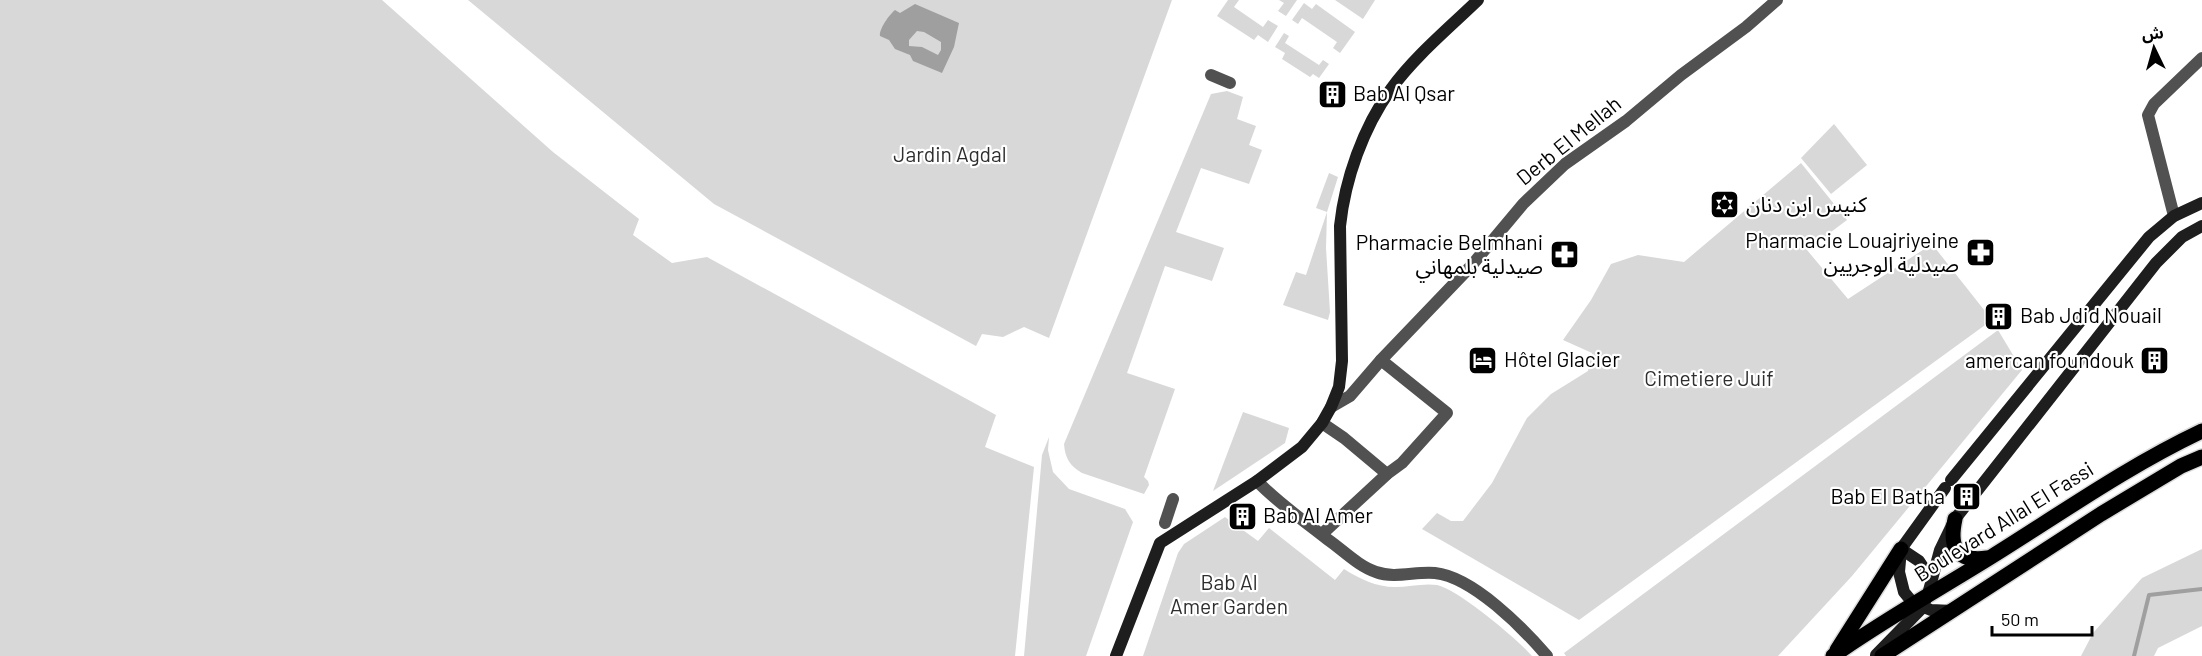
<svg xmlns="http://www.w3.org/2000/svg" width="2202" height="656" font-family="Barlow,'Noto Sans Arabic',sans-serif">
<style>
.green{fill:#d8d8d8}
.water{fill:#9f9f9f;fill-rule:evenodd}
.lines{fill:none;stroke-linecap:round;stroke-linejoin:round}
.stream{stroke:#9f9f9f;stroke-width:4}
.primary-casing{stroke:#dbdbdb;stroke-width:18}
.street{stroke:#515151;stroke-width:12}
.secondary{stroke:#1e1e1e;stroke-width:12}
.primary{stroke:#000;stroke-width:15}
.labels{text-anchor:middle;stroke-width:4.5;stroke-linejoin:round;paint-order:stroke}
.poi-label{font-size:21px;fill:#000;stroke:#fff;text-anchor:start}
.street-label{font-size:21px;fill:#000;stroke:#fff}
.park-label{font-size:21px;fill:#2f2f2f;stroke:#fff}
</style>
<rect width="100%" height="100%" fill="#fff"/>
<!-- green -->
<g class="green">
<path d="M 0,0 L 382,0 L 553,152 L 639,219 L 633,235 L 672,263 L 707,257 L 996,415 L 985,447 L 1034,467 L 1015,656 L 0,656 Z"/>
<path d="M 468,0 L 1172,0 L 1049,338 L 1024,327 L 1003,337 L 982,334 L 976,346 L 714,204 Z"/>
<path d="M 1228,0 L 1239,0 L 1234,7 L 1263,27 L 1268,20 L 1278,26 L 1268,42 L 1258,35 L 1254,40 L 1217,16 Z"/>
<path d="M 1279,0 L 1297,0 L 1286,16 L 1278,11 L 1284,3 Z"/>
<path d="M 1335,0 L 1375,0 L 1363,19 Z"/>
<path d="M 1304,3 L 1312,9 L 1316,4 L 1355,32 L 1340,53 L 1333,48 L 1337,42 L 1302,18 L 1298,24 L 1292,20 Z"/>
<path d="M 1284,33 L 1289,36 L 1285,43 L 1319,65 L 1323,60 L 1329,64 L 1319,78 L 1313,74 L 1310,77 L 1282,59 L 1285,53 L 1275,47 Z"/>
<path d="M 1227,91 L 1243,97 L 1237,119 L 1256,126 L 1249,145 L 1262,150 L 1249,184 L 1201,168 L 1176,232 L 1224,248 L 1212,281 L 1165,266 L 1127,373 L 1175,389 L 1144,477 L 1148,481 L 1149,485 L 1144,494 L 1082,473 C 1070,466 1065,458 1064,444 L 1211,94 Z"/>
<path d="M 1834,124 L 1867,165 L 1831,194 L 1801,158 Z"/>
<path d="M 1801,163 L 1847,220 L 1807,250 L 1848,299 L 1932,244 L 1992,320 L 1579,620 L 1422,529 L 1437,513 L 1451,521 L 1463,521 L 1492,483 L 1527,418 L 1551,394 L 1588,371 L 1592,353 L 1563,340 L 1591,300 L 1611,264 L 1638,255 L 1684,262 Z"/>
<path d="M 1329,173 L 1338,177 L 1327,212 L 1326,248 L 1330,312 L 1328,320 L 1283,305 L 1296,272 L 1306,275 L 1327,212 L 1316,208 Z"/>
<path d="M 1998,330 L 2022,370 L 1852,576 L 1778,656 L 1566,656 L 1564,653 Z"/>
<path d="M 1243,412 L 1289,428 L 1285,443 L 1213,491 Z"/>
<path d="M 1049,437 L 1048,450 L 1053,472 L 1069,489 L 1125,509 L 1133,522 L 1086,656 L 1024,656 L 1042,455 Z"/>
<path d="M 1225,517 L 1258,541 L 1269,528 L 1335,580 L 1344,569 C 1360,579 1376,587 1395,587 C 1409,587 1423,583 1437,585 C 1459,590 1516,638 1532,656 L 1143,656 L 1178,553 L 1184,544 Z"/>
<path d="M 2202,549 L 2202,626 L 2158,648 L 2154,656 L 2081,656 L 2093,633 L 2142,578 Z"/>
</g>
<!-- water -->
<path class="water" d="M 915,4 L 959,23 L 954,47 L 942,73 L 913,61 L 910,55 L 895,49 L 889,40 L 880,36 C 879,29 889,15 895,10 L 900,13 ZM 917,31 L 924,32 L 941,42 L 941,50 L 938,55 L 922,47 L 909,46 L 909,40 Z"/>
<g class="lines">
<!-- stream -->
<path class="stream" d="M 2134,656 L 2149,595 L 2202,589"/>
<defs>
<g id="primary">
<path d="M 1955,519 C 1949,547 1956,562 1987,558"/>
<path d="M 1837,650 L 1901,549"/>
<path d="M 1833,656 C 1884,620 1938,590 1991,557 C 2060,514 2128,466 2202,431"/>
<path d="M 1882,656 L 2101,514 L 2181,466 L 2202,457"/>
</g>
</defs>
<!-- primary casing -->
<use href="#primary" class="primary-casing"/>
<!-- street -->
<g class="street">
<path d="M 1211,75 L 1230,83"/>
<path d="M 2174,216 L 2148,115 L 2154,104 L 2202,58"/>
<path d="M 1381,360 L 1472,265 L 1523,204 L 1565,164 L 1626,121 L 1681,75 L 1746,27 L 1777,0"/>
<path d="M 1322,423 L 1344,438 L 1387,474"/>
<path d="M 1257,481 C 1278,503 1303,520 1327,539 C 1343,550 1358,566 1376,572 C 1395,579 1416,571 1435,573 C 1473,577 1523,628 1547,656"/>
<path d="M 1165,523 L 1173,499"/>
<path d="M 1322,534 L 1387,474 L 1402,463 L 1447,413 L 1381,360 L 1350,396 L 1331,407"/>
</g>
<!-- secondary -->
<g class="secondary">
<path d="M 1951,480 L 2149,237 L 2174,216 L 2202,203"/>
<path d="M 1945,488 L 1901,549 L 1899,572 L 1904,592 L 1913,603 L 1931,610 L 1952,611"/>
<path d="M 1901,549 L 1919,561 L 1931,579"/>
<path d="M 1876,655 L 1922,608 L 1928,594 L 1940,550 L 1955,519 L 2156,263 L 2182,237 L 2202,226"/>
<path d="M 1116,656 L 1160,543 L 1257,481 L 1302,447 L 1322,423 L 1331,407 L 1339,387 L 1342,361 L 1340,226 C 1345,179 1363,128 1391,89 C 1415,56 1449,28 1478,0"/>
</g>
<!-- primary -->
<use href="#primary" class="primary"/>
</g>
<!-- icons -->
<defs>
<symbol id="building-square" viewBox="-11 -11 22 22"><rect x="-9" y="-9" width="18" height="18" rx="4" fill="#000" stroke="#fff"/><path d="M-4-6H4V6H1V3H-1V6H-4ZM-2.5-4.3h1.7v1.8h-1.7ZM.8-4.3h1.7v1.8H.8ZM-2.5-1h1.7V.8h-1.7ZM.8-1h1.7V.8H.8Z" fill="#fff"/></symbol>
<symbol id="synagogue-square" viewBox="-11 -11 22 22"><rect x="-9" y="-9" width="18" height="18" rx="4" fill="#000" stroke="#fff"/><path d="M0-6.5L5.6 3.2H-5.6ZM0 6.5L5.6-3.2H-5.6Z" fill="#fff"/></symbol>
<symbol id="pharmacy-square" viewBox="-11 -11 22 22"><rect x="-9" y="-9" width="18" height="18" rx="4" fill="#000" stroke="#fff"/><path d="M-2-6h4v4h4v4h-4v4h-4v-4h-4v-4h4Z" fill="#fff"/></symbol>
<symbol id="hotel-square" viewBox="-11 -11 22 22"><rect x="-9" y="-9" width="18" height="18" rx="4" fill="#000" stroke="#fff"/><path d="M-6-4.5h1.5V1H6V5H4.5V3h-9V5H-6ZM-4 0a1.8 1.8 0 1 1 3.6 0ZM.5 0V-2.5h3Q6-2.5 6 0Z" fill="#fff"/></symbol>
</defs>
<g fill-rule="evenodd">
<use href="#building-square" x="1316" y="78" width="33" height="33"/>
<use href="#synagogue-square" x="1708" y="188" width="33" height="33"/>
<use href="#pharmacy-square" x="1964" y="236" width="33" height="33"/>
<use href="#pharmacy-square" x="1548" y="238" width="33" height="33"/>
<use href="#building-square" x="1982" y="300" width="33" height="33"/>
<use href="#hotel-square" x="1466" y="344" width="33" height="33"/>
<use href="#building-square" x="2138" y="344" width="33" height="33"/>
<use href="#building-square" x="1950" y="480" width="33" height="33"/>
<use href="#building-square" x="1226" y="500" width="33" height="33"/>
</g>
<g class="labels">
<!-- poi labels -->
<g class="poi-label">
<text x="1353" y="101">Bab Al Qsar</text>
<text x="1746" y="212">كنيس ابن دنان</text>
<text x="1959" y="248" text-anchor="end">Pharmacie Louajriyeine<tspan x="1959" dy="24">صيدلية الوجريين</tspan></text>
<text x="1543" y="250" text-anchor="end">Pharmacie Belmhani<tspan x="1543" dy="24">صيدلية بلمهاني</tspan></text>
<text x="2020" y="323">Bab Jdid Nouail</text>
<text x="1504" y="367">Hôtel Glacier</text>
<text x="2134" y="368" text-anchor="end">amercan foundouk</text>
<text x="1945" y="504" text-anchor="end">Bab El Batha</text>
<text x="1263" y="523">Bab Al Amer</text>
</g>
<!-- street labels -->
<g class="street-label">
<text transform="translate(1569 141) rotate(-39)" y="7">Derb El Mellah</text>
<text transform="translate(2004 522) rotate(-32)" y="7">Boulevard Allal El Fassi</text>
</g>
<!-- park labels -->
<g class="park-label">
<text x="950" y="162">Jardin Agdal</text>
<text x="1709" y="386">Cimetiere Juif</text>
<text x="1229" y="590">Bab Al<tspan x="1229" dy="24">Amer Garden</tspan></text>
</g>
</g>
<!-- north arrow -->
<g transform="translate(2154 48) rotate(355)" stroke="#ffffff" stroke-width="4.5" paint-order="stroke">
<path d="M0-4.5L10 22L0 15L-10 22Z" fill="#000000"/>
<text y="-9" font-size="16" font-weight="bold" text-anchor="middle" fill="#000000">ش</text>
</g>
<!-- scale -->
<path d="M1992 626v9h100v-9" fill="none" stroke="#000000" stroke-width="3"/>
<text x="2001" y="626" font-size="18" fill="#000000" stroke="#ffffff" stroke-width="4.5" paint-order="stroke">50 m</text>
</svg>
